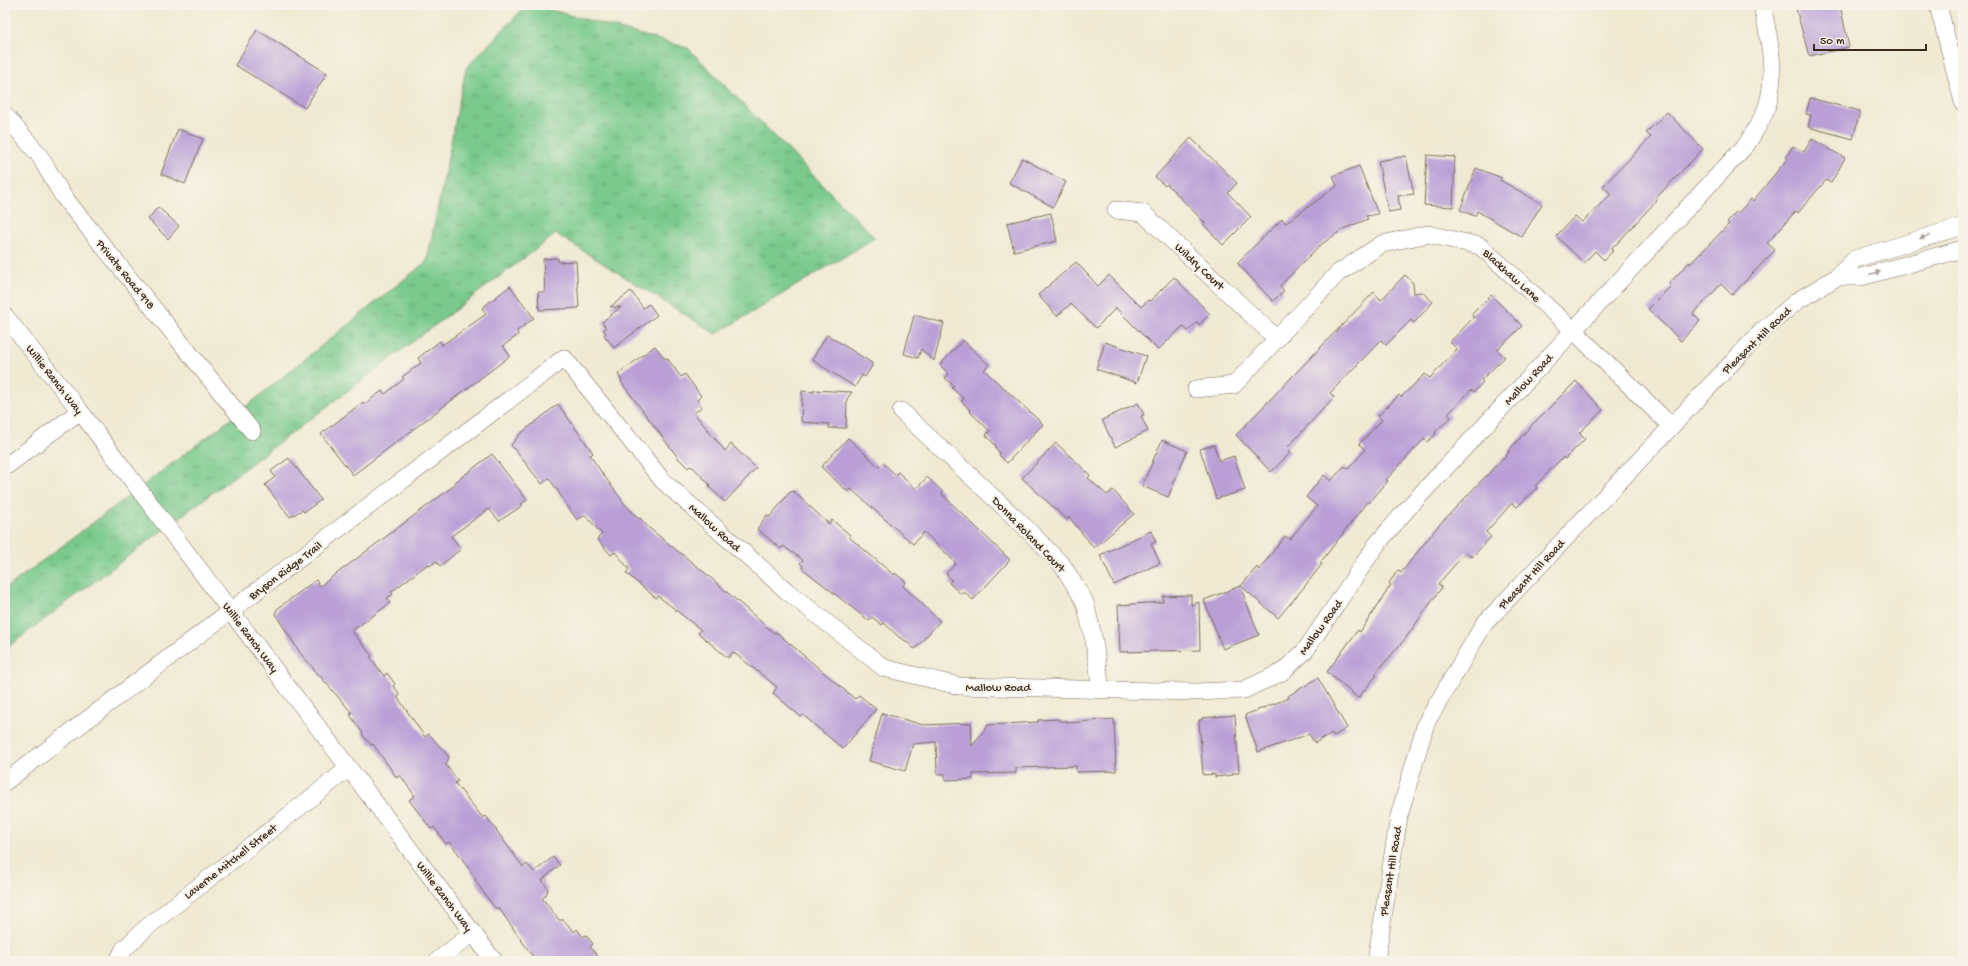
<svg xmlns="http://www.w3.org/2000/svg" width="1968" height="966" font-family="'Gochi Hand',sans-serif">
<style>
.grass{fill:url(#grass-tufts);stroke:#5a7a55}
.building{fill:#ba9fd7}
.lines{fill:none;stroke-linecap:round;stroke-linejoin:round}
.minor-casing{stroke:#7a6d5d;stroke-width:18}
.minor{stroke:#fff;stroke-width:17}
.oneway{fill:#a79f9a}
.labels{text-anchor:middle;stroke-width:4;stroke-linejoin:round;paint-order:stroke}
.street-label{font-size:12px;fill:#3b2a1e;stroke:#f7f3e8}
</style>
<defs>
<pattern id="grass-tufts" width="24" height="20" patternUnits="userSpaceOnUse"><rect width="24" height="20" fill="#79ca8c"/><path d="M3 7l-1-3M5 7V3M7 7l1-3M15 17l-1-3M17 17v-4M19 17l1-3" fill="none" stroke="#64a472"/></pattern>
</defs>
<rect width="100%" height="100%" fill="#f7f3e8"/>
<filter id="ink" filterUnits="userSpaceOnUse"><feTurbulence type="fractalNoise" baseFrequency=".025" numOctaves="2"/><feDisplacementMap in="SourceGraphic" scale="8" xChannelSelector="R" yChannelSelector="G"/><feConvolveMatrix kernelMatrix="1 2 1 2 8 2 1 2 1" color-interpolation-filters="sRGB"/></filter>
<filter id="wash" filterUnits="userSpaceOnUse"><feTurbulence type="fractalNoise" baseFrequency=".012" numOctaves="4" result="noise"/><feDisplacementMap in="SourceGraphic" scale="16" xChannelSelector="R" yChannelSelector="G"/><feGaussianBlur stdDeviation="0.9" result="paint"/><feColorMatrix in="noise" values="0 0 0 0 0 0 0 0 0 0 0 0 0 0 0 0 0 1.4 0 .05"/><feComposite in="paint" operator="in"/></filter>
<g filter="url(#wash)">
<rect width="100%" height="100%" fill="#f0ead3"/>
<!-- grass -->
<path class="grass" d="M 527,5 L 533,5 L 688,48 L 875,238 L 716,334 L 556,234 L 5,649 L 5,589 L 227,422 L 427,261 L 466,68 Z"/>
<g id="blocks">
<!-- building -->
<g class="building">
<path d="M 1795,5 L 1840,5 L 1849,47 L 1809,56 Z"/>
<path d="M 257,30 L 327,73 L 305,108 L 235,65 Z"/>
<path d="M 1810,98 L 1860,111 L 1853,139 L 1808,127 L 1811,115 L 1806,114 Z"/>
<path d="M 1667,112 L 1703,149 L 1656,198 L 1657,200 L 1611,250 L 1613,251 L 1604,260 L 1595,251 L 1584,263 L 1556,236 L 1575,216 L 1582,222 L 1611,194 L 1603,186 L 1651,137 L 1646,133 Z"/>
<path d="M 178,129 L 203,139 L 185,184 L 161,174 Z"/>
<path d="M 1191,138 L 1237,183 L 1228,193 L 1251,217 L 1223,245 L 1204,225 L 1205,223 L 1167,184 L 1165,186 L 1155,177 Z"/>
<path d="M 1812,139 L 1845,158 L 1831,183 L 1826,180 L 1798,213 L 1796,211 L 1767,243 L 1775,250 L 1732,295 L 1721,284 L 1693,314 L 1700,321 L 1681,341 L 1648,309 L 1671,286 L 1669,284 L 1689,262 L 1690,264 L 1729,224 L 1727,222 L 1736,212 L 1738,213 L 1751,199 L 1753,201 L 1788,158 L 1786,157 L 1793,146 L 1804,152 Z"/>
<path d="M 1427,155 L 1455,157 L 1453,207 L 1424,205 Z"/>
<path d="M 1406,156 L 1414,194 L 1398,196 L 1400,210 L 1388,212 L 1378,161 Z"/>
<path d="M 1022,158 L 1066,182 L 1053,207 L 1009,183 Z"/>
<path d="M 1359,166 L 1378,214 L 1366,216 L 1368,219 L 1343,229 L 1319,246 L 1280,286 L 1284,291 L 1273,301 L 1237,263 L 1282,219 L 1286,223 L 1337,186 L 1333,176 Z"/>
<path d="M 1476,168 L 1502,178 L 1500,180 L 1542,204 L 1522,237 L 1477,211 L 1475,216 L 1460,210 Z"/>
<path d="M 158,207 L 179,226 L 168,239 L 148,219 Z"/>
<path d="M 1051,213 L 1057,241 L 1014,251 L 1007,223 Z"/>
<path d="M 558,258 L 558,262 L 576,261 L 579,308 L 539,310 L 538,292 L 545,292 L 543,259 Z"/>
<path d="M 1076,262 L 1098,286 L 1109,275 L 1141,307 L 1148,300 L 1150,301 L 1174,277 L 1210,314 L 1199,325 L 1197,322 L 1188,331 L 1183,326 L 1158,350 L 1116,308 L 1096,328 L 1071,304 L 1057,316 L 1038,295 Z"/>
<path d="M 1405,275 L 1413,283 L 1414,293 L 1422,292 L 1433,302 L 1414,323 L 1411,320 L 1386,345 L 1381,340 L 1358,364 L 1330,393 L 1334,397 L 1287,448 L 1291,452 L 1271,472 L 1236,435 L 1374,292 L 1381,300 Z"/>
<path d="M 510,286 L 534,318 L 517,331 L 518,335 L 503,346 L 510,356 L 353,475 L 321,434 L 363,402 L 364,404 L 382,391 L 385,394 L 404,379 L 402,377 L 421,363 L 418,358 L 440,341 L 442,345 L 486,314 L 482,308 Z"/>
<path d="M 631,291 L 643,308 L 649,304 L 657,315 L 614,348 L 604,335 L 606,333 L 603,330 L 606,328 L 602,322 L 621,307 L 610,307 Z"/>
<path d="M 1491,295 L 1522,326 L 1497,350 L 1505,357 L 1481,380 L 1483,382 L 1474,392 L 1471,390 L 1448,414 L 1451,417 L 1435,432 L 1436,434 L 1427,442 L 1424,439 L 1386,480 L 1388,481 L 1369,503 L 1367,502 L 1320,563 L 1322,564 L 1305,586 L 1278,618 L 1241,586 L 1257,567 L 1259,570 L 1285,536 L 1290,539 L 1317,506 L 1306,497 L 1324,475 L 1331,481 L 1344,466 L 1348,469 L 1365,450 L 1359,444 L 1382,420 L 1378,416 L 1399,395 L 1401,397 L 1425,374 L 1430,378 L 1457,349 L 1450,342 L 1474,317 L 1471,315 Z"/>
<path d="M 914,315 L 944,323 L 934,361 L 921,349 L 918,358 L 904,354 Z"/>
<path d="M 827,335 L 872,363 L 872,366 L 865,377 L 862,375 L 855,387 L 812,360 Z"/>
<path d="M 963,340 L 989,365 L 984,370 L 1043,424 L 1007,463 L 999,455 L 1000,453 L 995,448 L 996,446 L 986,435 L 990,431 L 969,411 L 970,410 L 961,401 L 964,399 L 952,388 L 954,386 L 945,378 L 949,374 L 940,365 Z"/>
<path d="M 1105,342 L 1146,356 L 1137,383 L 1096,369 Z"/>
<path d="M 655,346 L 665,359 L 667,358 L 681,377 L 685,374 L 701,396 L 697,400 L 702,407 L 694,413 L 725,451 L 731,444 L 756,468 L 725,502 L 709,487 L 710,485 L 694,468 L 690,466 L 688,468 L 679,459 L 621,382 L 622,381 L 618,374 Z"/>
<path d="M 1576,381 L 1603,410 L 1579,433 L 1585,439 L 1565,459 L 1563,457 L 1535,486 L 1537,488 L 1517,507 L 1512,503 L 1486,532 L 1491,537 L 1472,557 L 1466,552 L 1438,584 L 1442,587 L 1405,639 L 1375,674 L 1377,675 L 1358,698 L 1327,672 L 1358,630 L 1360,632 L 1391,585 L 1389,583 L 1398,570 L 1401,573 L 1438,526 L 1509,452 L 1508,451 L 1532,425 Z"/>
<path d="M 814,390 L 852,392 L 847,399 L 846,428 L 829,428 L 829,424 L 801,422 L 802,391 L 814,392 Z"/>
<path d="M 1138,403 L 1144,415 L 1141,416 L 1148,431 L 1115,447 L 1102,420 Z"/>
<path d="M 558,404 L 593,453 L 590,455 L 602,473 L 624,503 L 639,519 L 640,518 L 649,528 L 704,572 L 759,620 L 774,633 L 776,632 L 855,699 L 859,695 L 876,709 L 843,749 L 803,715 L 801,717 L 773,693 L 777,687 L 733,652 L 728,658 L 698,633 L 701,630 L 658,596 L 656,598 L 626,573 L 629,569 L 615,552 L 611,555 L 597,539 L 602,534 L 585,515 L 577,520 L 549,478 L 542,484 L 511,445 L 519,435 Z"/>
<path d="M 848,438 L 879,467 L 883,463 L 896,475 L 898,472 L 916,489 L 927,477 L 943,492 L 942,494 L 1010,560 L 973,600 L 964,592 L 961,594 L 949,583 L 952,580 L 946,574 L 956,563 L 924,532 L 913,544 L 851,489 L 848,492 L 821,467 Z"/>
<path d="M 1162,440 L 1187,451 L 1168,497 L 1142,486 Z"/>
<path d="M 1056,443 L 1090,475 L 1088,478 L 1107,495 L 1113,490 L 1134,514 L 1094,548 L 1069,517 L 1067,520 L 1022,478 Z"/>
<path d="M 1214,445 L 1219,461 L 1234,456 L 1245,490 L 1216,499 L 1200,449 Z"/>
<path d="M 492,454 L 527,500 L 521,504 L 522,506 L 499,521 L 489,509 L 451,536 L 461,549 L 440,566 L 436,561 L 430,566 L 428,564 L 391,592 L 393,594 L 387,598 L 390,603 L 352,631 L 372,656 L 370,657 L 384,676 L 387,673 L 395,684 L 393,686 L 399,693 L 398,698 L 425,737 L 429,734 L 449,757 L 446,765 L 458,781 L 455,783 L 483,818 L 486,816 L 523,867 L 527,864 L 534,872 L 553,857 L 560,865 L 542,880 L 548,889 L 546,895 L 542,898 L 559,920 L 564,920 L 574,932 L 577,929 L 583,937 L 586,935 L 593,944 L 590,947 L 602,961 L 536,961 L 498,907 L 496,909 L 486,896 L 475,880 L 476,879 L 458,853 L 449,842 L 446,844 L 434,827 L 431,829 L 409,800 L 415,796 L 400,775 L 397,778 L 373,744 L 371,745 L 362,734 L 363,733 L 350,715 L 352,713 L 301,654 L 275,614 L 277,609 L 316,580 L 320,586 L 455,485 L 454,483 Z"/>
<path d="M 289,458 L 321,500 L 304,512 L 302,510 L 290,517 L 265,485 L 275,477 L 271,471 Z"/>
<path d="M 793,491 L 829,524 L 832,520 L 850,535 L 849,537 L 894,575 L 895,573 L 906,582 L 903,586 L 940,621 L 916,648 L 914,649 L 906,641 L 900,638 L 884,623 L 882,625 L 872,617 L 869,621 L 802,568 L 803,566 L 800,563 L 803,560 L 783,546 L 781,549 L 757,529 L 767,515 L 770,517 L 789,493 Z"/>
<path d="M 1151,531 L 1156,542 L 1151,544 L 1160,563 L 1114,585 L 1100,555 Z"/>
<path d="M 1240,586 L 1259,635 L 1223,649 L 1204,600 Z"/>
<path d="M 1191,595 L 1191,605 L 1199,602 L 1200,650 L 1120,652 L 1118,605 L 1163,602 L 1163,596 Z"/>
<path d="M 1318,678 L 1347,728 L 1334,736 L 1332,733 L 1315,743 L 1309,734 L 1258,752 L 1245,715 L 1289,698 L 1288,696 Z"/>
<path d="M 882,713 L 923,725 L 971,723 L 972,746 L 988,725 L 1038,722 L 1038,720 L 1059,719 L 1059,721 L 1068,721 L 1068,723 L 1114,719 L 1116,771 L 1076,772 L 1076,766 L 1016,768 L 1016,773 L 973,774 L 973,779 L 945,780 L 945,774 L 937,774 L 936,742 L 913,744 L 905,771 L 869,761 Z"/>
<path d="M 1235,715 L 1239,773 L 1233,773 L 1233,775 L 1215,777 L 1215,774 L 1203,775 L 1199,720 L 1202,720 L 1202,718 Z"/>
</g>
</g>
</g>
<g filter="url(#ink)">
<use href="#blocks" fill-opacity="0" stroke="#7a6d5d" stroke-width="1"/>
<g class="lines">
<defs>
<g id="minor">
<path d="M 1938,5 L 1963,102"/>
<path d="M 5,115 L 39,155 L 63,196 L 252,431"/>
<path d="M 1116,210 L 1143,213 L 1277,339"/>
<path d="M 1837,277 L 1861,277 L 1963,249"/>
<path d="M 5,316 L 80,411 L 494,961"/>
<path d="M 1196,389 L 1234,385 L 1338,273 L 1382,244 L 1428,234 L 1480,246 L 1573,330 L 1671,426"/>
<path d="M 901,411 L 1024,526 L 1063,566 L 1085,602 L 1094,641 L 1101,689"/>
<path d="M 5,467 L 80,411"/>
<path d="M 5,782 L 564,358 L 663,481 L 788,592 L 884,668 L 959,686 L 1195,692 L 1244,690 L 1282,672 L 1305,651 L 1377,544 L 1409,507 L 1747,144 C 1753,133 1762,121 1766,109 C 1778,77 1769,37 1762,5"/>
<path d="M 118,961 L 124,949 L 146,928 L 349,768"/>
<path d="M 437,961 L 473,933"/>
<path d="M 1376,961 L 1399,816 L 1426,723 L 1484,624 L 1762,331 L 1797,301 L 1837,277 L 1855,259 L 1963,226"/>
</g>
</defs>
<!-- minor casing -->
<use href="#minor" class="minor-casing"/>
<!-- minor -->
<use href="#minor" class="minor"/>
</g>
<!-- one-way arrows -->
<defs><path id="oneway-solid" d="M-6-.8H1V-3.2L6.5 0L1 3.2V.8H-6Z"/></defs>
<g class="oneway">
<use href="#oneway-solid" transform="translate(1925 237) rotate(164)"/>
<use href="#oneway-solid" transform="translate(1875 273) rotate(-15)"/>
</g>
</g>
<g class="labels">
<!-- street labels -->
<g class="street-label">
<text transform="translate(1200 266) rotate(43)" y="4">Wildry Court</text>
<text transform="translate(126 274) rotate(51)" y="4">Private Road 918</text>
<text transform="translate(1512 275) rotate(42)" y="4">Blackhaw Lane</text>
<text transform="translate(1756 340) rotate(-44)" y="4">Pleasant Hill Road</text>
<text transform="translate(55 379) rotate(52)" y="4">Willie Ranch Way</text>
<text transform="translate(1528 379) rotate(-47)" y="4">Mallow Road</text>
<text transform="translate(715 527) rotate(42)" y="4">Mallow Road</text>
<text transform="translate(1029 534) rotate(46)" y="4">Donna Roland Court</text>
<text transform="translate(285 570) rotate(-37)" y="4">Bryson Ridge Trail</text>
<text transform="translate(1531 574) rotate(-47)" y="4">Pleasant Hill Road</text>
<text transform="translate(1320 627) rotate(-54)" y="4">Mallow Road</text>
<text transform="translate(251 637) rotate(53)" y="4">Willie Ranch Way</text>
<text x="998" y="691">Mallow Road</text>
<text transform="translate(230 861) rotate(-38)" y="4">Laverne Mitchell Street</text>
<text transform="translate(1390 871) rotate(-81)" y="4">Pleasant Hill Road</text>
<text transform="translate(445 896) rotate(53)" y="4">Willie Ranch Way</text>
</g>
</g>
<!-- margin -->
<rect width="1968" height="966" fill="none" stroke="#f7f3e8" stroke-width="20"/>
<!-- scale -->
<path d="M1814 44v6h112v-6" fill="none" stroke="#3b2a1e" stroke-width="2"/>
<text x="1820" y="44" font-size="12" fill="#3b2a1e" stroke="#f7f3e8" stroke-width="3" paint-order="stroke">50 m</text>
</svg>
